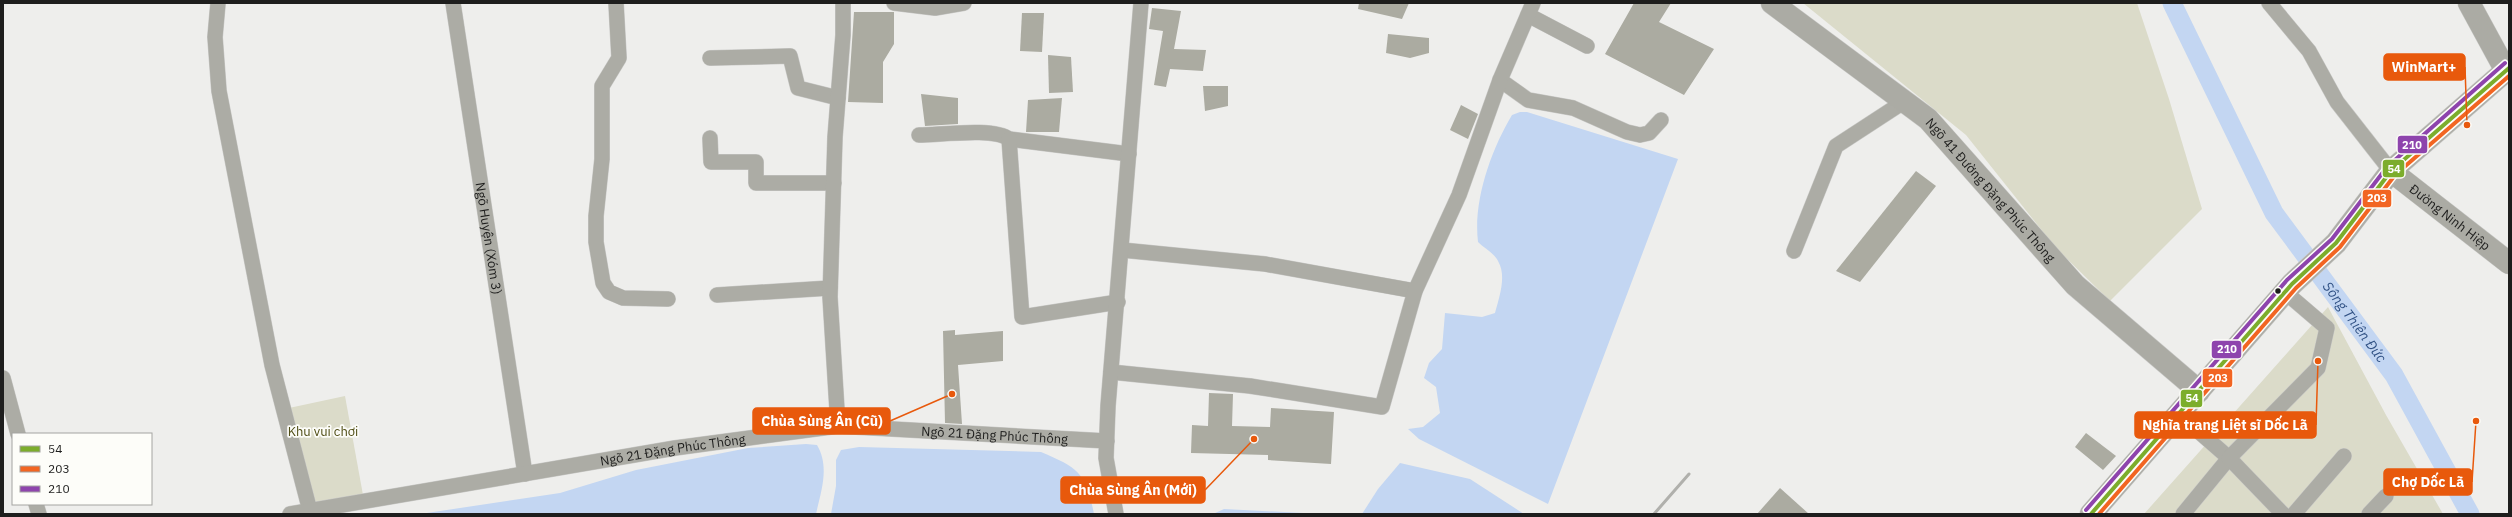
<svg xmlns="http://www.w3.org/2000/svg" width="2512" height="517" font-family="'IBM Plex Sans',sans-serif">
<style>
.green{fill:#dbdbc9}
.water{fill:#c3d6f2}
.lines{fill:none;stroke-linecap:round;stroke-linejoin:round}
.canal{stroke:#c3d6f2;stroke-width:19}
.building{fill:#ababa1}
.street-casing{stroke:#c9c9c7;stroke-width:16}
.secondary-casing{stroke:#c9c9c7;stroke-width:23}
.primary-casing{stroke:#c9c9c7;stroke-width:23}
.street{stroke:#acaca5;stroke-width:15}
.secondary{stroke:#ababa4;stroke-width:22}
.primary{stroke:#aeaea8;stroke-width:22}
.rail{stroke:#b0b0ac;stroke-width:3}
.bus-1-casing{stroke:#fdfdf9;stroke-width:7}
.bus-2-casing{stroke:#fdfdf9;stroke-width:7}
.bus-3-casing{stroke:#fdfdf9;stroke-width:7}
.bus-1{stroke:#7cad2c;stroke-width:4}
.bus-2{stroke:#f26522;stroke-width:4}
.bus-3{stroke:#8e44ad;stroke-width:4}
.bus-dot{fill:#1e1e1d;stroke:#fdfdf9;stroke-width:1.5}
.labels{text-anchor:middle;stroke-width:3.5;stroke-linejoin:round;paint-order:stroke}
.street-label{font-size:13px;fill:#1e1e1d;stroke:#fdfdf9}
.park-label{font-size:13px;fill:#4f4d15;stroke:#fdfdf9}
.water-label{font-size:14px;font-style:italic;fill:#305184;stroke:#fdfdf9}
.leader{fill:none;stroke:#e8590c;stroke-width:1.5}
.callout-dot{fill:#e8590c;stroke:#fdfdf9;stroke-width:1.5}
.callout{fill:#e8590c;stroke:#e8590c;stroke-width:1.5}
.callout-label{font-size:14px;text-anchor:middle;font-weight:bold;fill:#fff}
.line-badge{stroke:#fdfdf9;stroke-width:1.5}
.badge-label{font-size:11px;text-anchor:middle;font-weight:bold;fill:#fff}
</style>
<rect width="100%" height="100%" fill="#eeeeec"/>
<!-- green -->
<g class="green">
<path d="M 1803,3 L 2137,3 L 2169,99 L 2202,209 L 2110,301 L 2055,247 L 1966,135 Z"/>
<path d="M 2328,307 L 2386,415 L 2443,514 L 2144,514 Z"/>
<path d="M 345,396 L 363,495 L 312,506 L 289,408 Z"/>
</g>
<!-- water -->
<g class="water">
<path d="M 1520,112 L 1527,112 L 1678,159 L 1548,504 L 1419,439 L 1408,429 L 1423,427 L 1440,413 L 1436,387 L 1424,378 L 1429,363 L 1442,349 L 1445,313 L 1482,317 L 1495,313 C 1499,298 1507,276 1498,261 C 1495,254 1484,248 1478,242 C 1473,201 1491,150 1512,115 Z"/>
<path d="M 806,444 L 817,445 C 830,467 821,491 816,514 L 420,514 L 560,493 L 636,470 L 748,448 Z"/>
<path d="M 859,447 L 1041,452 C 1079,468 1086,473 1094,514 L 831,514 L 836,486 L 836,460 L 841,450 Z"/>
<path d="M 1400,463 L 1470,479 L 1524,514 L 1362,514 L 1378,489 Z"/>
<path d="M 1224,509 L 1322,514 L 1213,514 Z"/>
</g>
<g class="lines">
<!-- canal -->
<path class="canal" id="s1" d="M 2172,3 L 2274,213 L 2394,375 L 2470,514"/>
</g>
<!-- building -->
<g class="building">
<path d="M 1359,3 L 1409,3 L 1402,19 L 1358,9 Z"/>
<path d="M 1634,3 L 1671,3 L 1659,22 L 1714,49 L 1684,95 L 1605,54 Z"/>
<path d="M 1152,8 L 1181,11 L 1174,49 L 1206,50 L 1203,71 L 1170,69 L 1166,87 L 1154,85 L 1163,31 L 1149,29 Z"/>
<path d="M 854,12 L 894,12 L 894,44 L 883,62 L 883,103 L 848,102 Z"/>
<path d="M 1022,13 L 1044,13 L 1042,52 L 1020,51 Z"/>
<path d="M 1388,34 L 1429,38 L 1429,53 L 1410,58 L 1386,53 Z"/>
<path d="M 1048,55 L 1071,57 L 1073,92 L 1049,93 Z"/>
<path d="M 1203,86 L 1228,86 L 1228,106 L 1205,111 Z"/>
<path d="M 921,94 L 958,98 L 958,124 L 925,126 Z"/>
<path d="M 1062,98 L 1059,132 L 1026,132 L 1028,100 Z"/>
<path d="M 1461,105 L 1478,114 L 1468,139 L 1450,130 Z"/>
<path d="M 1916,171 L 1936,186 L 1860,282 L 1836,271 Z"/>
<path d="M 955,330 L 955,335 L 1003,331 L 1003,361 L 958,365 L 962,424 L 945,423 L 943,331 Z"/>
<path d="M 1209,393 L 1233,394 L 1232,426 L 1270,427 L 1271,408 L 1334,412 L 1331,464 L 1268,460 L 1268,455 L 1191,453 L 1192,425 L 1208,426 Z"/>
<path d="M 2086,433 L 2116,456 L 2103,470 L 2075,447 Z"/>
<path d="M 1780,488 L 1809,514 L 1757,514 Z"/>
</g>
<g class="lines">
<defs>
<g id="street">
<path d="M 218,3 L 215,37 L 219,91 L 272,365 L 310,511"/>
<path id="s2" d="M 453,3 L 525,474"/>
<path d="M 616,3 L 619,58 L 602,86 L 602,159 L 596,216 L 596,242 L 603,283 L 609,292 L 623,298 L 668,299"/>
<path d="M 894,3 L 935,8 L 964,3"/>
<path d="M 2269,3 L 2309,51 L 2337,102 L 2391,171"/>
<path d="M 1528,15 L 1587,46"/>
<path d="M 710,58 L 790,56 L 798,88 L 838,98"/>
<path d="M 1500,80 L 1528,100 L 1573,108 L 1627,132 L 1640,135 L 1649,133 L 1661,120"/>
<path d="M 919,135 C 940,135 994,127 1009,139 L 1129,154"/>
<path d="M 710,138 L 711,162 L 756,162 L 756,183 L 834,183"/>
<path d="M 1009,139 L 1022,317 L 1118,302"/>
<path d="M 1122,250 L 1265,264 L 1415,291"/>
<path d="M 1794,251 L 1836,146 L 1905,101"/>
<path d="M 717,295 L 830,288"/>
<path d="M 1111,372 L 1250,386 L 1382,407 L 1415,291 L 1459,195 L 1500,80 L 1533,3"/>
<path d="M 3,378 L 18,434"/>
<path d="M 2180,415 L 2229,458 L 2183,514"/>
<path d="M 838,426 L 830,297 L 835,137 L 843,35 L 843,3"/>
<path d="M 36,504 L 39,514"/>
<path id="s3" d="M 290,514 L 675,448 L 838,426 L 1107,441"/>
<path d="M 1116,514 L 1106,458 L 1108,406 L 1141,3"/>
<path d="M 2283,514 L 2229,458 L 2318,368 L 2327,328 L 2285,292"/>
<path d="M 2294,514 L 2344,456"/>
<path d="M 2369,514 L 2386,496"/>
</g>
<g id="secondary">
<path id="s4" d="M 1772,3 L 1928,119 L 2075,285 L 2199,391"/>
<path d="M 2469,3 L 2506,71"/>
<path id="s5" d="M 2391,171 L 2509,263"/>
</g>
<path id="primary" d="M 2091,514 L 2292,284 L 2336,243 L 2391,171 L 2509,68"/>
</defs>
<!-- street casing -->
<use href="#street" class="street-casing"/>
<!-- secondary casing -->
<use href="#secondary" class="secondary-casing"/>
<!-- primary casing -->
<use href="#primary" class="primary-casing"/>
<!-- street -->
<use href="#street" class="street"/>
<!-- secondary -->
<use href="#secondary" class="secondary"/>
<!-- primary -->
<use href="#primary" class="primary"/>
<!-- rail -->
<path class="rail" d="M 1654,514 L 1689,474"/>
<defs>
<path id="bus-1" d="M 2091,514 L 2292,284 L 2336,243 L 2391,171 L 2509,68"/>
<path id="bus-2" d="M 2099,514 L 2296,288 L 2340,247 L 2395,175 L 2509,76"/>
<path id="bus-3" d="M 2086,510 L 2287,280 L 2332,239 L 2387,167 L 2505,63"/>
</defs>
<!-- bus-1 casing -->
<use href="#bus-1" class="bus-1-casing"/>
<!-- bus-2 casing -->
<use href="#bus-2" class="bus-2-casing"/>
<!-- bus-3 casing -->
<use href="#bus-3" class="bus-3-casing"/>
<!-- bus-1 -->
<use href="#bus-1" class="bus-1"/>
<!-- bus-2 -->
<use href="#bus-2" class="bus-2"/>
<!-- bus-3 -->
<use href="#bus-3" class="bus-3"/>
</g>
<!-- markers -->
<circle class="bus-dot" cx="2278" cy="291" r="3.5"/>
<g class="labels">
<!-- street labels -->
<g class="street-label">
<text dy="5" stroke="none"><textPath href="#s4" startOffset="289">Ngõ 41 Đường Đặng Phúc Thông</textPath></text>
<text dy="5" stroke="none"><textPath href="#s5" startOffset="75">Đường Ninh Hiệp</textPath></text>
<text dy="5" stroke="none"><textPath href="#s2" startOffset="238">Ngõ Huyện (Xóm 3)</textPath></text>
<text dy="5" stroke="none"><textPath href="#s3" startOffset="712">Ngõ 21 Đặng Phúc Thông</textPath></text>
<text dy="5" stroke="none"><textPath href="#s3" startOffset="388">Ngõ 21 Đặng Phúc Thông</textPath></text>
</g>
<!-- park labels -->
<g class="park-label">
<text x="323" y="436">Khu vui chơi</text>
</g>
<!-- water labels -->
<g class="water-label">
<text dy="5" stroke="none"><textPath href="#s1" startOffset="369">Sông Thiên Đức</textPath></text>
</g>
</g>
<!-- callouts -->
<path class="leader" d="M2467 125L2465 67M952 394L890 421M2318 361L2316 425M2476 421L2472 482M1254 439L1205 490"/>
<g class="callout-dot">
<circle cx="2467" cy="125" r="4"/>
<circle cx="952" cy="394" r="4"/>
<circle cx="2318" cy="361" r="4"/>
<circle cx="2476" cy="421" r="4"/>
<circle cx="1254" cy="439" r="4"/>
</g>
<g class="callout">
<rect x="2384" y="54" width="81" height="26" rx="4"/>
<rect x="753" y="408" width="137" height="26" rx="4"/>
<rect x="2135" y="412" width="181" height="26" rx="4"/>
<rect x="2384" y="469" width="88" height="26" rx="4"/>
<rect x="1061" y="477" width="144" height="26" rx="4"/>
</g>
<g class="callout-label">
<text x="2424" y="72">WinMart+</text>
<text x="822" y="426">Chùa Sùng Ân (Cũ)</text>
<text x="2225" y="430">Nghĩa trang Liệt sĩ Dốc Lã</text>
<text x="2428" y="487">Chợ Dốc Lã</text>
<text x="1133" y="495">Chùa Sùng Ân (Mới)</text>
</g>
<g class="line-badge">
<rect x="2397" y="135" width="31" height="19" rx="4" fill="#8e44ad"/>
<rect x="2382" y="159" width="23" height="19" rx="4" fill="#7cad2c"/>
<rect x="2362" y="189" width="30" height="19" rx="4" fill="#f26522"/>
<rect x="2211" y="340" width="31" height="19" rx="4" fill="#8e44ad"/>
<rect x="2202" y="368" width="31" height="20" rx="4" fill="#f26522"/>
<rect x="2180" y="389" width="23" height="19" rx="4" fill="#7cad2c"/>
</g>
<g class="badge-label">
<text x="2412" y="149">210</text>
<text x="2394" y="173">54</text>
<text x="2377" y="202">203</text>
<text x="2227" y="353">210</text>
<text x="2218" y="382">203</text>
<text x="2192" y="402">54</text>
</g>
<!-- border -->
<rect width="2512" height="517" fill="none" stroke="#1e1e1d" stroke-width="8"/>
<!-- legend -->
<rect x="12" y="433" width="140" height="72" fill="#fdfdf9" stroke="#a4a4a1"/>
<rect x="20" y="446" width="20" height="6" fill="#7cad2c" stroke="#a4a4a1"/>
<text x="48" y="453" font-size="12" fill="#1e1e1d">54</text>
<rect x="20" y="466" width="20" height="6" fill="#f26522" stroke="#a4a4a1"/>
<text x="48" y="473" font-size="12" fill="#1e1e1d">203</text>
<rect x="20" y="486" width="20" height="6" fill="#8e44ad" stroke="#a4a4a1"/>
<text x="48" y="493" font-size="12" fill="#1e1e1d">210</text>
</svg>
